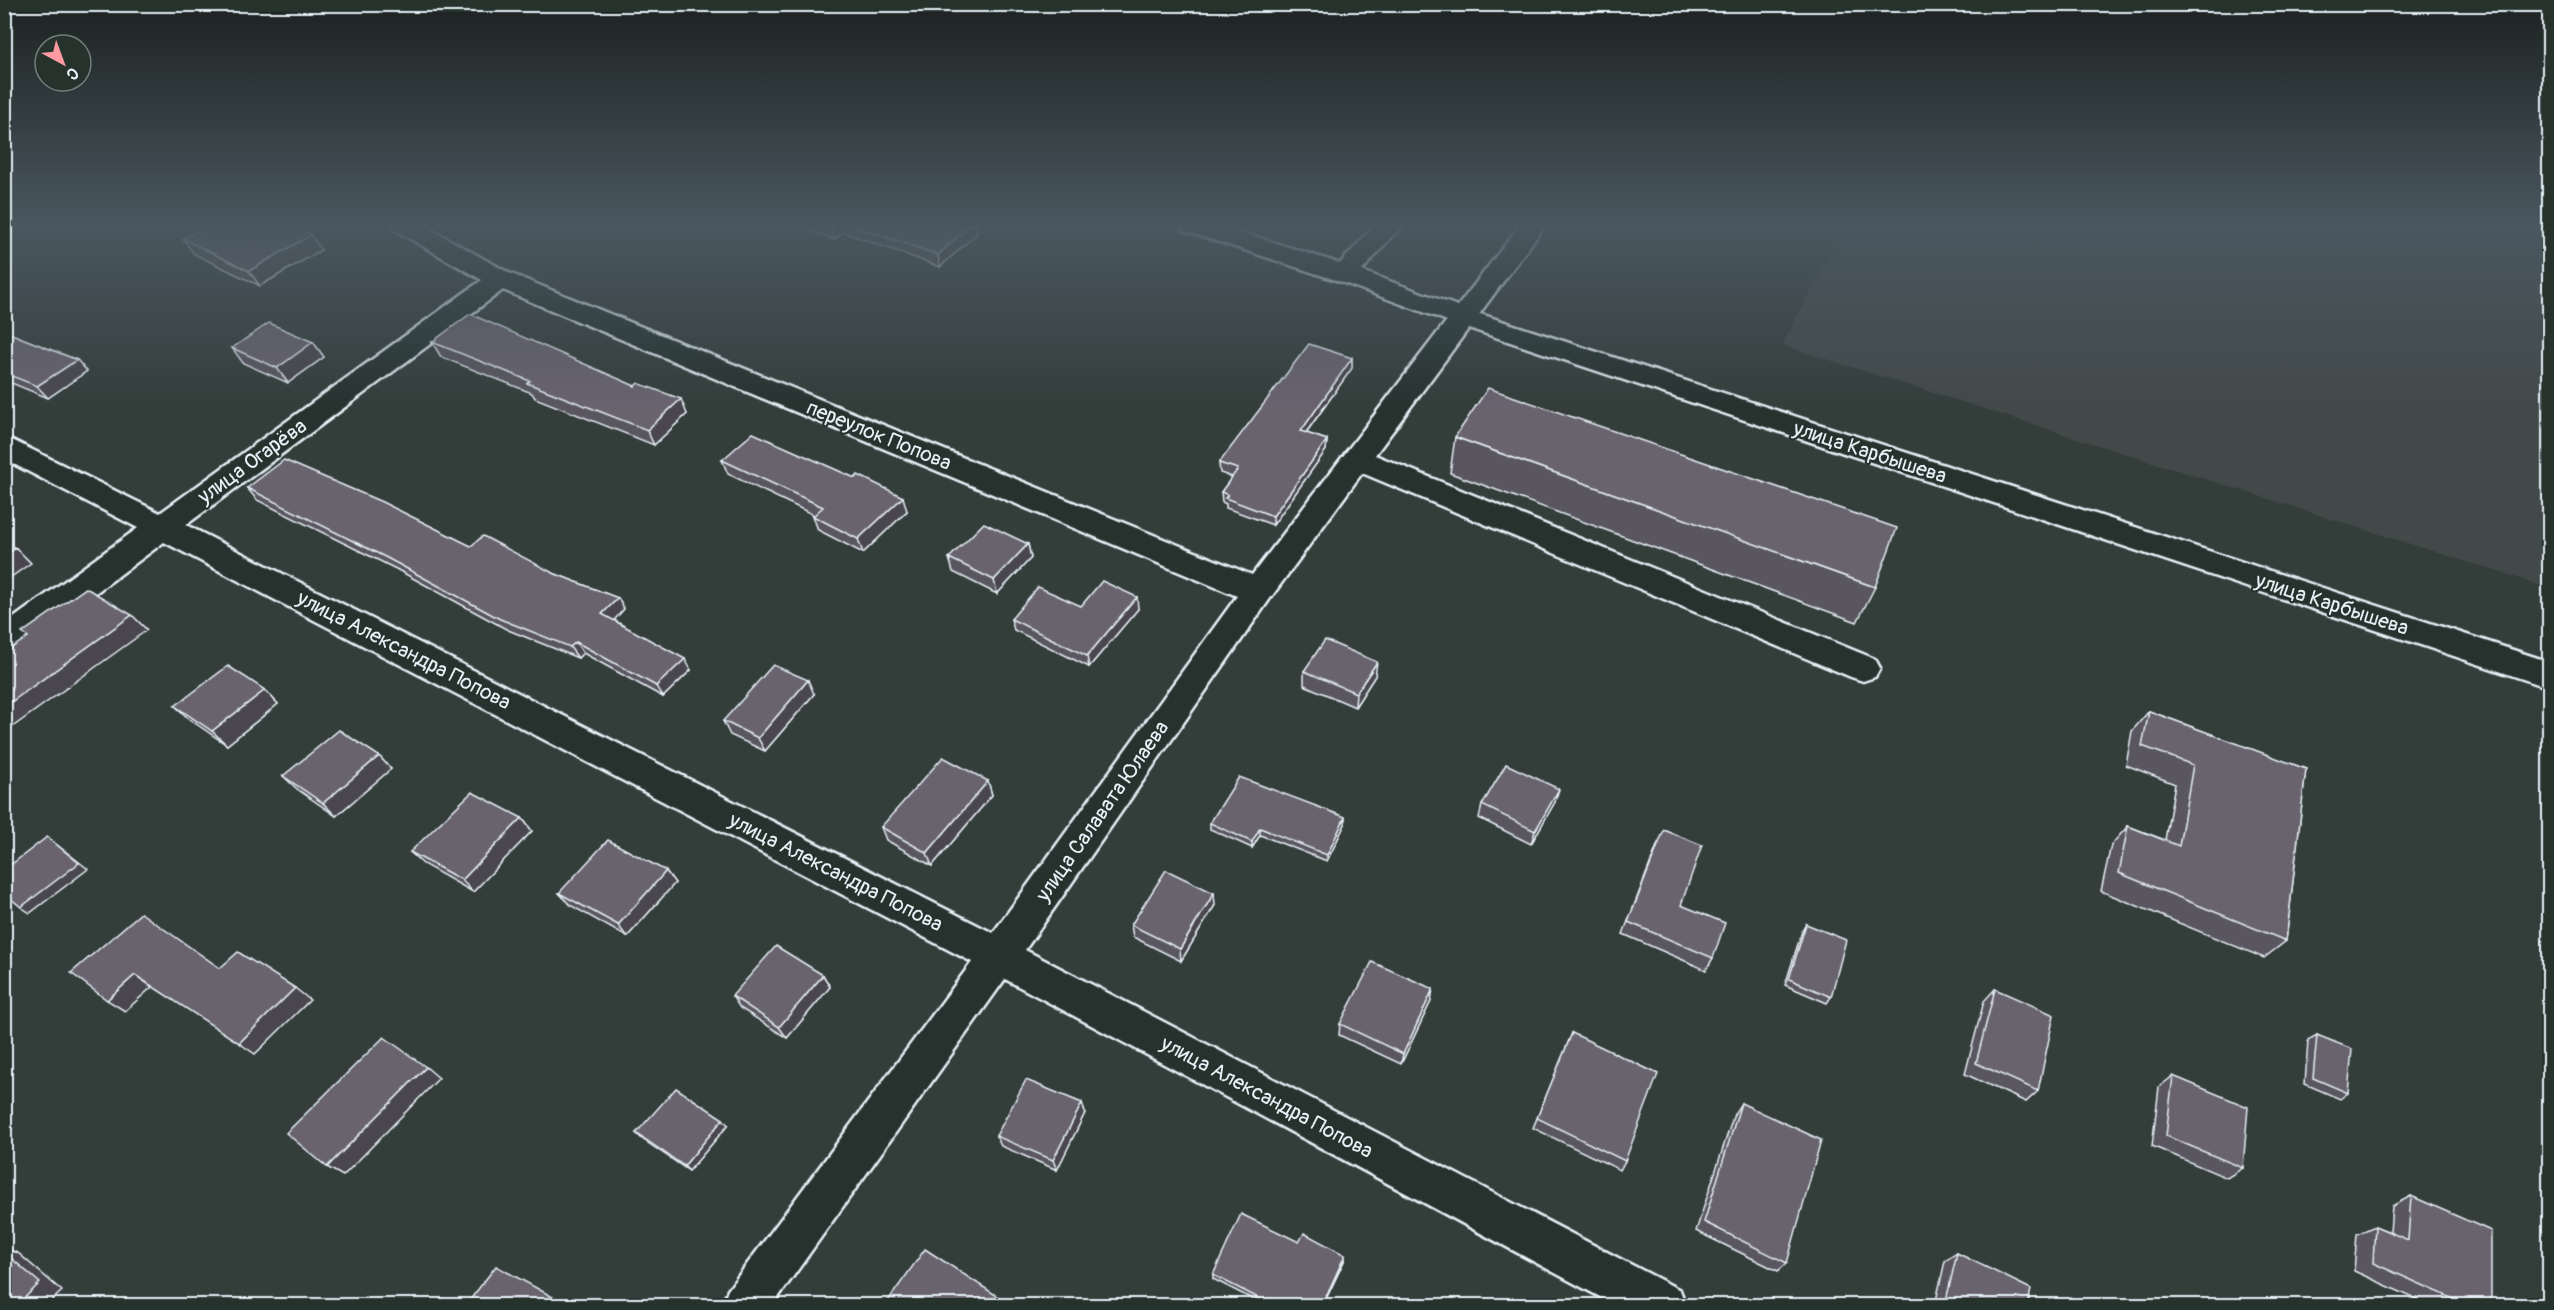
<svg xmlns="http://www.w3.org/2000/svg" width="2554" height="1310" font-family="Pangolin,sans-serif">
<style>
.built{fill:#43494a}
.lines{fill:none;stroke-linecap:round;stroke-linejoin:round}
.minor-casing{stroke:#e8f1f8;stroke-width:5}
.major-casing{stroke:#e8f1f8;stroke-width:5}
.minor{fill:#26332d;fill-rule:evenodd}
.major{fill:#26332d;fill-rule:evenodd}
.wall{fill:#5a565f;stroke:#e8f1f8;stroke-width:1.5}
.shaded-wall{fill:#4a464d;stroke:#e8f1f8;stroke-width:1.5}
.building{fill:#69646e;stroke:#e8f1f8;stroke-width:1.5}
.labels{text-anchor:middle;stroke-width:4.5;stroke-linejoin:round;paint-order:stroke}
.street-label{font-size:21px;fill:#e8f1f8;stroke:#26332d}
</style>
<rect width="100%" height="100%" fill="#333d3a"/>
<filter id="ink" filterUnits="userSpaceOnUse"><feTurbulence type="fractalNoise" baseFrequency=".0167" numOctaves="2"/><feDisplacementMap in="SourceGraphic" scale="12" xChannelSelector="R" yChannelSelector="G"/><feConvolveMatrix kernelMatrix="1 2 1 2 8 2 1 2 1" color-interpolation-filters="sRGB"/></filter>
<g filter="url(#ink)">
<!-- built -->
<path class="built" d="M 1846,225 L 2549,225 L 2549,588 L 1782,345 Z"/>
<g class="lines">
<defs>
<g id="minor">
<path d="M 392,225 L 423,225 L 509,273 L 1252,575 L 1520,225 L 1545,225 L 1375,455 L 1875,659 L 1880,668 L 1875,677 L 1863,681 L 1851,677 L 1362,473 L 1269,600 L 1025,950 L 1680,1290 L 1686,1306 L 1617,1306 L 1005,979 L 772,1306 L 722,1306 L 728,1290 L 972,962 L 164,542 L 16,652 L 4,656 L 4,625 L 138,528 L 4,459 L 4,436 L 160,513 L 482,280 L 395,230 ZM 503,290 L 1237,596 L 993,933 L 186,525 Z"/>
<path d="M 1405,225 L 1392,236 L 1354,280 L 1345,282 L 1336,280 L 1332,274 L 1336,268 L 1374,226 Z"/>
</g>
<path id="major" d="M 1180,225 L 1219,225 L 1354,268 L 1471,311 L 2550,662 L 2550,688 L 1453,323 L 1336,280 L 1183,230 Z"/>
</defs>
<!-- minor casing -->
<use href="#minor" class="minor-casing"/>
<!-- major casing -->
<use href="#major" class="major-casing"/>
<!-- minor -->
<use href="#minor" class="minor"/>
<!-- major -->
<use href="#major" class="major"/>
</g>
<!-- wall -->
<g class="wall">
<path d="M 796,225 L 975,225 L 977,233 L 940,267 L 843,232 L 834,240 Z"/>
<path d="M 183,239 L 321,250 L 260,286 L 194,254 Z"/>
<path d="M 4,331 L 77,360 L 87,371 L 48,398 L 4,380 Z"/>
<path d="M 313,342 L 324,357 L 288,383 L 243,363 L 232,348 Z"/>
<path d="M 432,342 L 635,386 L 687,414 L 654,445 L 535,398 L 532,393 L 441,357 Z"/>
<path d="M 1352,358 L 1352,368 L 1306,433 L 1327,440 L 1326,450 L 1273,525 L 1226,508 L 1226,504 L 1222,502 L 1221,492 L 1232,477 L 1220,473 L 1219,463 Z"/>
<path d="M 1455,437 L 1875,587 L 1857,622 L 1450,473 Z"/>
<path d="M 722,460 L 907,511 L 863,553 L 818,530 L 813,516 L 814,515 L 728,474 Z"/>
<path d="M 247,488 L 471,546 L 553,573 L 618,598 L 624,609 L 614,620 L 691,670 L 663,697 L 583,653 L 578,658 L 508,630 L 396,569 L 257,500 Z"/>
<path d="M 1028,544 L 1031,558 L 997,594 L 953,572 L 949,558 Z"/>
<path d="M 1081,606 L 1138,609 L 1089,667 L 1014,630 L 1011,619 Z"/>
<path d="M 1304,671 L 1375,676 L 1355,707 L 1304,685 Z"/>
<path d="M 265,690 L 278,704 L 227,745 L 189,719 L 175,706 Z"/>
<path d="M 814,694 L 765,751 L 730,735 L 723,721 Z"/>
<path d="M 2149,711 L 2306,769 L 2286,941 L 2264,958 L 2101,891 L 2111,845 L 2128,826 L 2165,840 L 2175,784 L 2126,765 L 2132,731 Z"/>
<path d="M 379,756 L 391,769 L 336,816 L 297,789 L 283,776 Z"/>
<path d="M 988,781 L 992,795 L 932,866 L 886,840 L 881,827 Z"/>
<path d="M 1555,802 L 1531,844 L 1479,818 L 1482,805 Z"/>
<path d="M 522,818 L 532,831 L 473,892 L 423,864 L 410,852 Z"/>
<path d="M 1210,823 L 1345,824 L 1327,861 L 1260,835 L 1252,848 L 1210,829 Z"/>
<path d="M 1658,843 L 1681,905 L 1713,958 L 1706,970 L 1623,934 Z"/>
<path d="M 666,871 L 675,883 L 627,937 L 570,905 L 559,893 Z"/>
<path d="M 1215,905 L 1181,961 L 1133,937 L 1131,925 Z"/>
<path d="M 1806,924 L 1831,997 L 1827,1003 L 1785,985 L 1802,931 Z"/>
<path d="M 823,975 L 830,987 L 787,1038 L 740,1008 L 732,996 Z"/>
<path d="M 1995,989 L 2038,1091 L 2026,1102 L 1965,1074 L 1984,1001 Z"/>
<path d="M 1431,1001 L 1401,1064 L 1339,1035 L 1340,1024 Z"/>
<path d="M 1572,1033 L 1625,1161 L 1620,1170 L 1533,1128 Z"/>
<path d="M 2317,1035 L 2348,1093 L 2340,1099 L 2305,1084 L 2308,1040 Z"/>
<path d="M 2173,1076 L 2243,1168 L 2227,1178 L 2152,1146 L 2159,1087 Z"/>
<path d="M 1082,1103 L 1085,1113 L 1057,1170 L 1001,1146 L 996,1136 Z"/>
<path d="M 1741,1103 L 1787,1263 L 1778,1271 L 1696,1231 L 1734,1114 Z"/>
<path d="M 728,1125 L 689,1171 L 642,1139 L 636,1133 Z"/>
<path d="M 2411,1196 L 2491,1305 L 2429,1305 L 2354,1271 L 2357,1234 L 2375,1226 L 2390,1232 L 2392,1206 Z"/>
<path d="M 1299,1242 L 1345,1259 L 1326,1299 L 1338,1305 L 1264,1305 L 1213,1279 L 1213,1275 Z"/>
<path d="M 1957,1253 L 2028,1305 L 1935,1305 L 1945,1261 Z"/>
</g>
<!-- shaded-wall -->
<g class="shaded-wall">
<path d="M 835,225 L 841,225 L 843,232 L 834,240 L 831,228 Z"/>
<path d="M 970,225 L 975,225 L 977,233 L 940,267 L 938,255 Z"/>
<path d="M 311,235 L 321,250 L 260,286 L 249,271 Z"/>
<path d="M 313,342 L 324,357 L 288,383 L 277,368 Z"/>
<path d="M 1352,358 L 1352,368 L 1300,441 L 1301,431 Z"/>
<path d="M 77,360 L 87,371 L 48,398 L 37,386 Z"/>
<path d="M 681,399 L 687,414 L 654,445 L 647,430 Z"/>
<path d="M 1327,440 L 1326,450 L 1273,525 L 1273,516 Z"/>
<path d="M 903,497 L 907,511 L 863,553 L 858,539 Z"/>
<path d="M 1028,544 L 1031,558 L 997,594 L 994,580 Z"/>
<path d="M 16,548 L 31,563 L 4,582 L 4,556 Z"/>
<path d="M 1137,597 L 1138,609 L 1089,667 L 1087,656 Z"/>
<path d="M 618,598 L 624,609 L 609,626 L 602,614 Z"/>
<path d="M 132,615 L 147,630 L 4,733 L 4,707 Z"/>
<path d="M 576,642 L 583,653 L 578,658 L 570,647 Z"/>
<path d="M 685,659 L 691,670 L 663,697 L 656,686 Z"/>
<path d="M 1377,662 L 1375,676 L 1355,707 L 1356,693 Z"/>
<path d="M 808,680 L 814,694 L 765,751 L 758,738 Z"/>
<path d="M 265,690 L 278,704 L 227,745 L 212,731 Z"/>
<path d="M 379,756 L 391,769 L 336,816 L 323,803 Z"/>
<path d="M 988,781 L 992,795 L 932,866 L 927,853 Z"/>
<path d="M 1559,789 L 1555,802 L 1531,844 L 1535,831 Z"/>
<path d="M 1345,817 L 1345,824 L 1327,861 L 1327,855 Z"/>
<path d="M 522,818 L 532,831 L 473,892 L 462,880 Z"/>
<path d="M 1260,828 L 1260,835 L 1252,848 L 1252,842 Z"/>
<path d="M 56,844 L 88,869 L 30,913 L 21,907 Z"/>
<path d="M 666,871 L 675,883 L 627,937 L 618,925 Z"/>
<path d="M 1214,893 L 1215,905 L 1181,961 L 1180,949 Z"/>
<path d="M 135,975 L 152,987 L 125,1011 L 107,1000 Z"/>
<path d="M 823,975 L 830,987 L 787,1038 L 779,1027 Z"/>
<path d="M 295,988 L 310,1000 L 255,1054 L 239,1043 Z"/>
<path d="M 1433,989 L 1431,1001 L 1401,1064 L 1403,1054 Z"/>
<path d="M 426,1067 L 439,1078 L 343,1176 L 327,1167 Z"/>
<path d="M 1082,1103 L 1085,1113 L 1057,1170 L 1053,1160 Z"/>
<path d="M 723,1119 L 728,1125 L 689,1171 L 684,1166 Z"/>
<path d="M 4,1248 L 18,1253 L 62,1291 L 47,1305 L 17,1305 L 4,1252 Z"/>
<path d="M 1345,1255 L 1345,1259 L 1324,1303 L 1325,1299 Z"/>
</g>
<!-- building -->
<g class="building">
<path d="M 207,225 L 293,225 L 311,235 L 249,271 L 183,239 Z"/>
<path d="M 822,225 L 835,225 L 831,228 Z"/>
<path d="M 851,225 L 970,225 L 938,255 Z"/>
<path d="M 470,314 L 635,386 L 638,383 L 681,399 L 647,430 L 527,383 L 530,381 L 432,342 Z"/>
<path d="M 269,323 L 313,342 L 277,368 L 232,348 Z"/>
<path d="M 4,331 L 77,360 L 37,386 L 4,373 Z"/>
<path d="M 1309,344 L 1352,358 L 1301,431 L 1327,440 L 1273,516 L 1225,498 L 1228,495 L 1221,492 L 1238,469 L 1219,463 Z"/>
<path d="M 1488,388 L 1897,528 L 1875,587 L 1455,437 Z"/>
<path d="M 753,433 L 855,478 L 858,475 L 903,497 L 858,539 L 813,516 L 823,507 L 722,460 Z"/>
<path d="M 284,460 L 382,502 L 471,546 L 483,536 L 553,573 L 618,598 L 602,614 L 685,659 L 656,686 L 576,642 L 570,647 L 500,619 L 387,558 L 247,488 Z"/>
<path d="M 984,523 L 1028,544 L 994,580 L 949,558 Z"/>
<path d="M 4,543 L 16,548 L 4,556 Z"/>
<path d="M 1102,581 L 1137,597 L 1087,656 L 1011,619 L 1038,587 L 1081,606 Z"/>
<path d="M 86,588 L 132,615 L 4,707 L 4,653 L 28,637 L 22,633 Z"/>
<path d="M 1325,640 L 1377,662 L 1356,693 L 1304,671 Z"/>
<path d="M 773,665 L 808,680 L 758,738 L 723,721 Z"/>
<path d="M 228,666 L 265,690 L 212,731 L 175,706 Z"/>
<path d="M 2149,711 L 2306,769 L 2286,941 L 2119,873 L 2128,826 L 2179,846 L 2193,765 L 2142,746 Z"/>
<path d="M 339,730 L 379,756 L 323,803 L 283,776 Z"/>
<path d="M 943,757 L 988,781 L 927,853 L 881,827 Z"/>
<path d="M 1506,764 L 1559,789 L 1535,831 L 1482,805 Z"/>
<path d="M 1239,777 L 1345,817 L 1327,855 L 1260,828 L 1252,842 L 1210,823 Z"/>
<path d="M 472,792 L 522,818 L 462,880 L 410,852 Z"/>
<path d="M 1664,830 L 1702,845 L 1681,905 L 1725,923 L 1713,958 L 1628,922 Z"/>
<path d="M 47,837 L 79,863 L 21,907 L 4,893 L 4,870 Z"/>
<path d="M 608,840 L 666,871 L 618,925 L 559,893 Z"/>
<path d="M 1166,870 L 1214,893 L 1180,949 L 1131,925 Z"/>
<path d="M 141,913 L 220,968 L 238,952 L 295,988 L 239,1043 L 135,975 L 107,1000 L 71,973 Z"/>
<path d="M 1806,924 L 1846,940 L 1831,997 L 1789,979 Z"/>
<path d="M 776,946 L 823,975 L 779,1027 L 732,996 Z"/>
<path d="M 1372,962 L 1433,989 L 1403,1054 L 1340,1024 Z"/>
<path d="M 1995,989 L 2054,1015 L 2038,1091 L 1976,1063 Z"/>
<path d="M 1572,1033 L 1658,1074 L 1625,1161 L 1537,1118 Z"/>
<path d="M 2317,1035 L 2352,1049 L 2348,1093 L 2313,1078 Z"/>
<path d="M 384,1037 L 426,1067 L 327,1167 L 286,1133 Z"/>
<path d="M 2173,1076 L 2248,1107 L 2243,1168 L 2166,1136 Z"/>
<path d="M 1026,1080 L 1082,1103 L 1053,1160 L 996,1136 Z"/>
<path d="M 676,1088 L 723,1119 L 684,1166 L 636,1133 Z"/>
<path d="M 1741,1103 L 1821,1140 L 1787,1263 L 1704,1222 Z"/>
<path d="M 2411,1196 L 2491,1231 L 2491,1305 L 2467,1305 L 2373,1263 L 2375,1226 L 2408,1240 Z"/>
<path d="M 1241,1214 L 1299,1242 L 1304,1233 L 1345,1255 L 1325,1299 L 1338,1305 L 1272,1305 L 1213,1275 Z"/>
<path d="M 925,1249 L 1011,1305 L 885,1305 Z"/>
<path d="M 4,1252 L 40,1283 L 17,1305 L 4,1305 Z"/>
<path d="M 1957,1253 L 2031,1289 L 2028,1305 L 1945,1305 Z"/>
<path d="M 496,1266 L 562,1302 L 560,1305 L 466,1305 Z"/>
</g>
</g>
<!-- sky -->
<linearGradient id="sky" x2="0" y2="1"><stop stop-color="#1c2220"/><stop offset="0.55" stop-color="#4a5760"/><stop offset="1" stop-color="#4a5760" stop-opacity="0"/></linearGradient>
<rect width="2554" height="409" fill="url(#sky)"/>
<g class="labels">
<!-- street labels -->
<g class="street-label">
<text transform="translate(879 435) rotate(22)" y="7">переулок Попова</text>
<text transform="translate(1870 452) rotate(18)" y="7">улица Карбышева</text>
<text transform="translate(252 461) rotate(-36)" y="7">улица Огарёва</text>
<text transform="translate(2332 604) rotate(18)" y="7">улица Карбышева</text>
<text transform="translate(404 650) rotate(27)" y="7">улица Александра Попова</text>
<text transform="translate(1102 811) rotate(-55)" y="7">улица Салавата Юлаева</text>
<text transform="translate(836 872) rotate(27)" y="7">улица Александра Попова</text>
<text transform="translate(1267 1097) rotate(28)" y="7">улица Александра Попова</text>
</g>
</g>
<!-- margin -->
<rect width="2554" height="1310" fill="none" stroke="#26332d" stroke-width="24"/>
<rect x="12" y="12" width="2530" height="1286" fill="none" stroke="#e8f1f8" stroke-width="2" filter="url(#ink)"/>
<!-- north arrow -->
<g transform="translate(63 63) rotate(139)"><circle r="28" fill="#26332d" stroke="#747f7e" stroke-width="1.5"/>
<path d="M0-4.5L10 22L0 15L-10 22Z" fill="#ff9aa2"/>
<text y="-9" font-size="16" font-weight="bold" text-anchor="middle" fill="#e8f1f8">С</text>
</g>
</svg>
